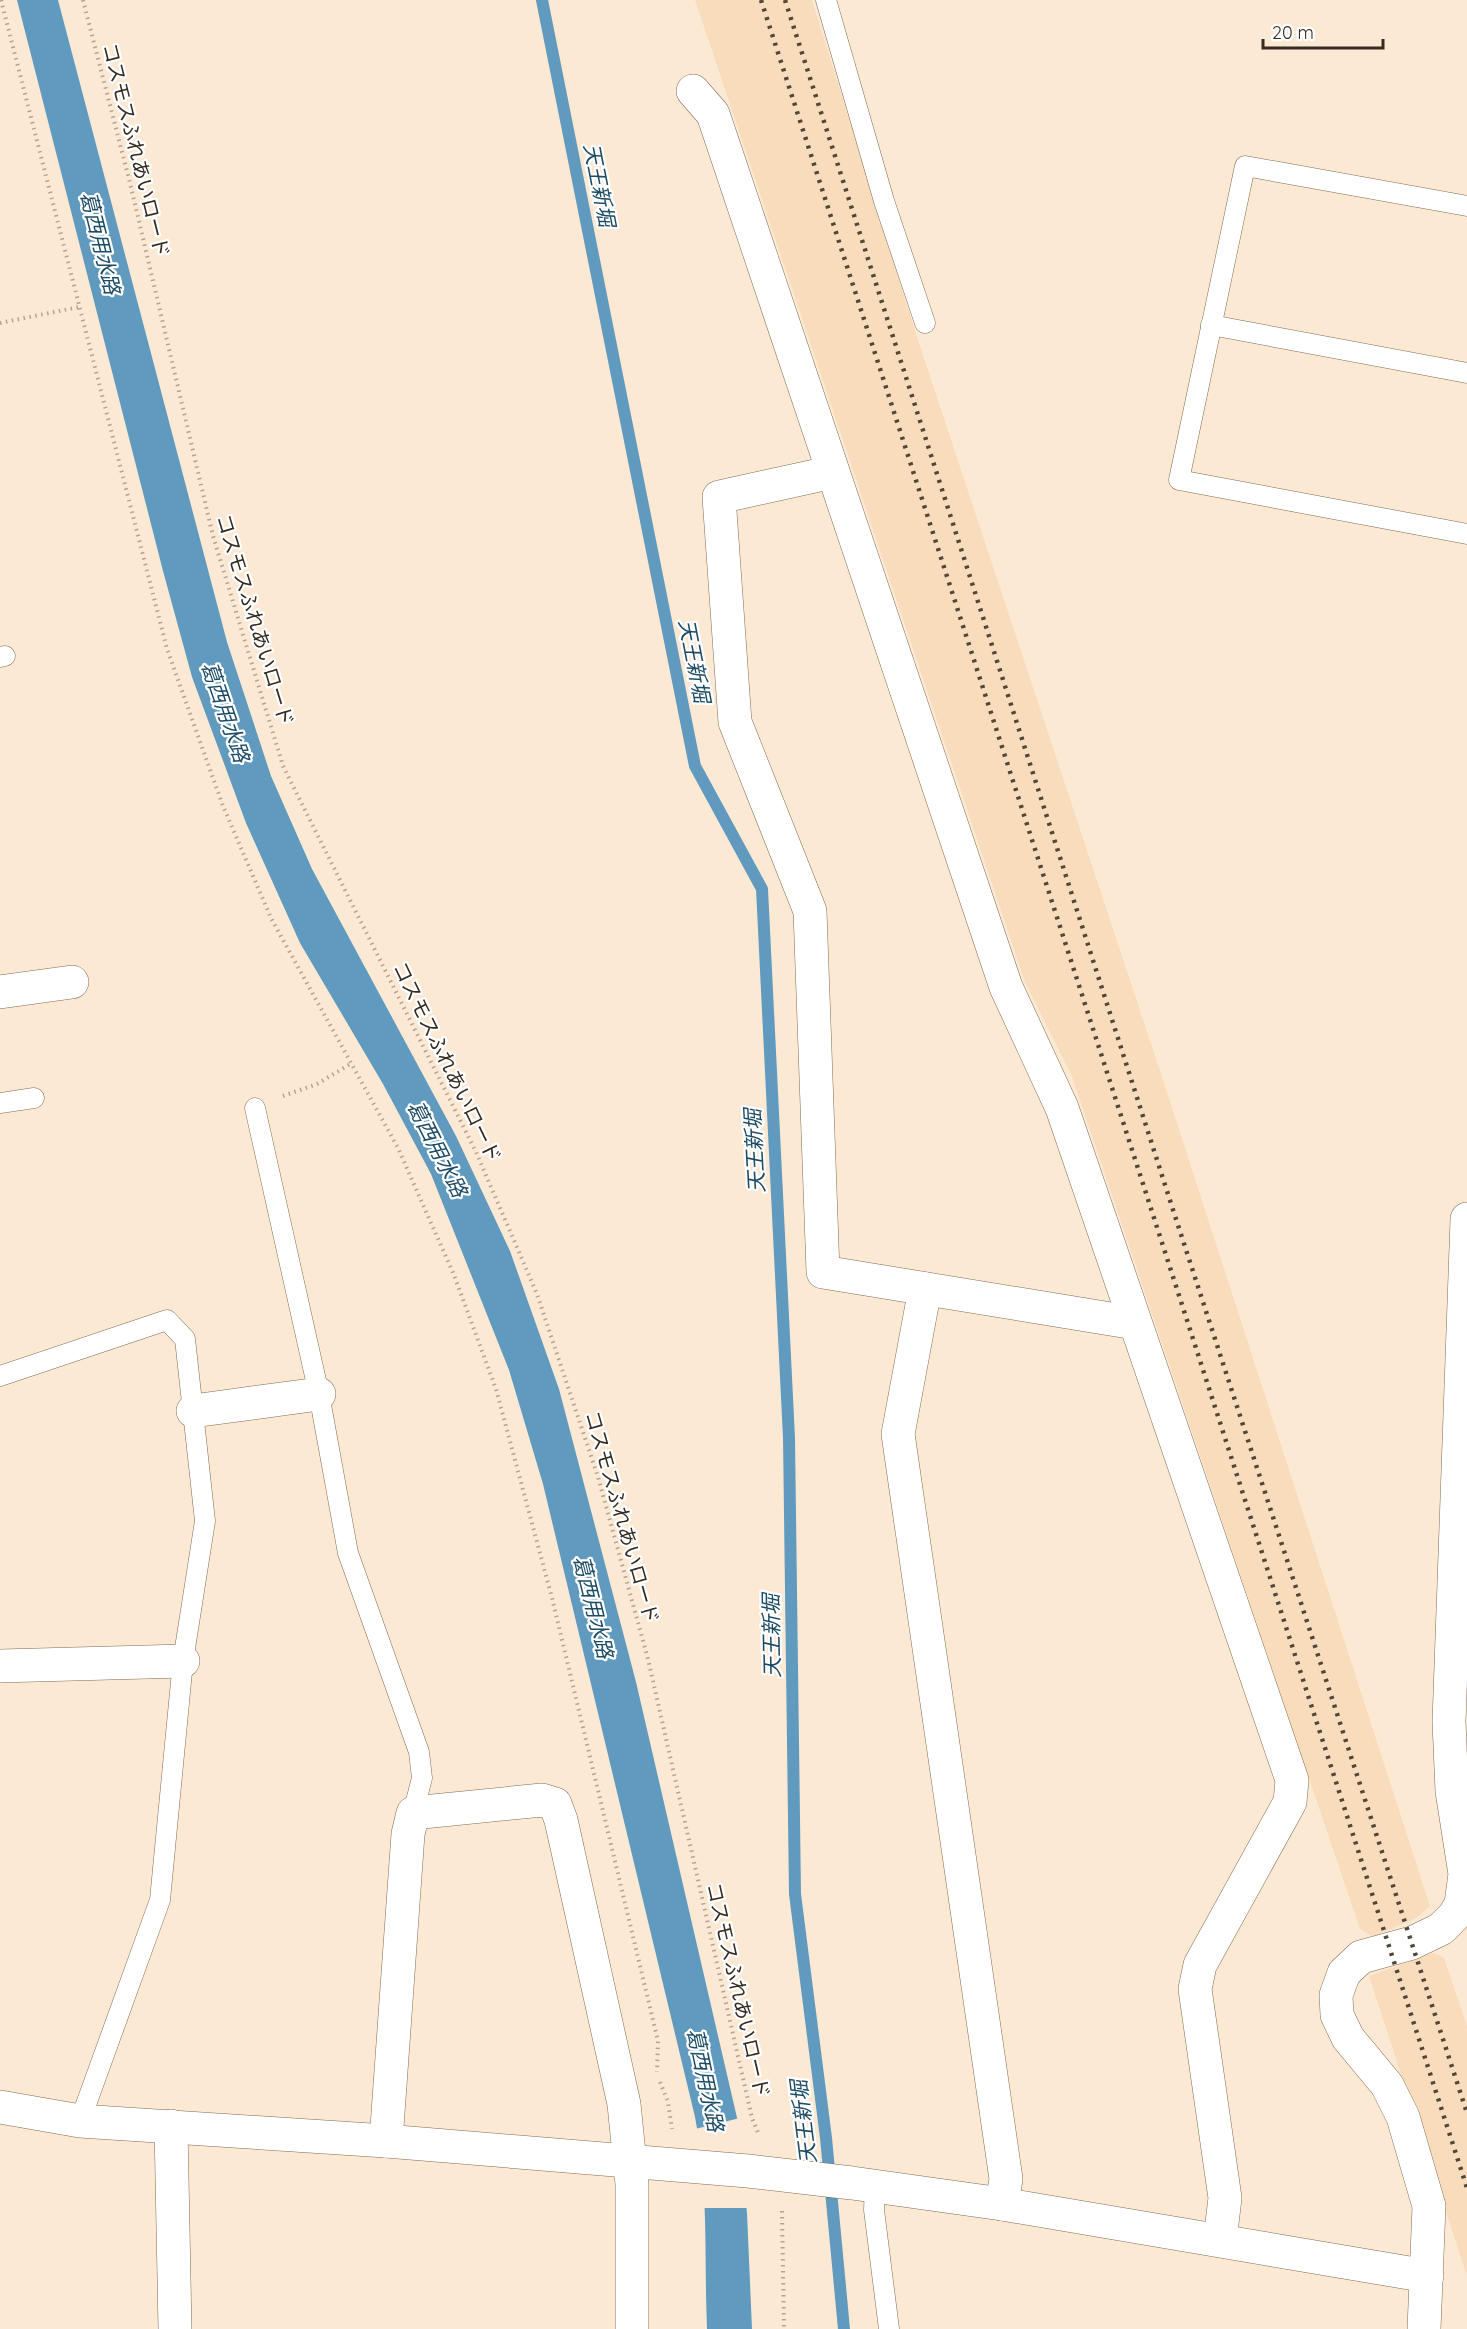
<svg xmlns="http://www.w3.org/2000/svg" width="1467" height="2329" font-family="Quicksand,'Noto Sans JP',sans-serif">
<style>
.built{fill:#f8dcbc}
.water{fill:#609abe}
.pier{fill:#fce9d4}
.lines{fill:none;stroke-linecap:round;stroke-linejoin:round}
.stream{stroke:#609abe;stroke-width:12}
.lane-casing{stroke:#806c54;stroke-width:21}
.street-casing{stroke:#806c54;stroke-width:34}
.secondary-casing{stroke:#806c54;stroke-width:34}
.path{stroke:#b2a392;stroke-width:4;stroke-dasharray:1.5 4.5;stroke-linecap:butt}
.lane{stroke:#fff;stroke-width:20}
.street{stroke:#fff;stroke-width:33}
.secondary{stroke:#fff;stroke-width:33}
.rail{stroke:#50463a;stroke-width:4.5;stroke-dasharray:3 6;stroke-linecap:butt}
.labels{text-anchor:middle;stroke-width:4.5;stroke-linejoin:round;paint-order:stroke}
.street-label{font-size:20px;fill:#342b21;stroke:#fff}
.water-label{font-size:21px;font-style:italic;fill:#1d4c66;stroke:#fff}
</style>
<rect width="100%" height="100%" fill="#fce9d4"/>
<!-- built -->
<g class="built">
<path d="M 695,0 L 812,0 L 917,337 L 1165,1086 L 1430,1906 L 1416,1918 L 1373,1937 L 1360,1929 L 1071,1074 L 1025,982 Z"/>
<path d="M 1434,1953 L 1444,1958 L 1467,2026 L 1467,2276 L 1369,1976 Z"/>
</g>
<!-- water -->
<path class="water" d="M 17,0 L 58,0 L 227,642 L 271,776 L 312,869 L 456,1136 L 510,1251 L 559,1389 L 636,1682 L 738,2122 L 747,2213 L 752,2329 L 707,2329 C 704,2258 709,2187 695,2117 L 543,1484 L 509,1370 L 431,1174 L 383,1084 L 300,943 L 246,823 L 192,677 L 163,571 Z"/>
<!-- pier -->
<path class="pier" d="M 740,2118 L 749,2208 L 702,2208 L 701,2179 L 695,2129 Z"/>
<g class="lines">
<!-- stream -->
<path class="stream" d="M 542,0 L 695,766 L 762,889 L 789,1438 L 795,1894 L 826,2138 L 844,2329"/>
<defs>
<g id="lane">
<path d="M 826,0 L 884,201 L 925,323"/>
<path d="M 1467,206 L 1245,166 L 1179,480 L 1467,534"/>
<path d="M 1211,325 L 1467,373"/>
<path d="M 0,657 L 5,656"/>
<path d="M 0,1103 L 34,1098"/>
<path d="M 255,1108 L 319,1394 L 348,1553 L 419,1752 L 422,1778 L 413,1813"/>
<path d="M 0,1376 L 167,1320 L 185,1339 L 205,1521 L 183,1661 L 160,1900 L 80,2121"/>
<path d="M 875,2186 L 874,2210 L 889,2329"/>
</g>
<g id="street">
<path d="M 693,91 L 713,114 L 1006,987 L 1062,1108 L 1292,1780 L 1290,1802 L 1200,1965 L 1195,1989 L 1225,2198 L 1220,2240"/>
<path d="M 833,472 L 719,497 L 735,722 L 810,911 L 823,1272 L 1135,1323"/>
<path d="M 0,992 L 72,982"/>
<path d="M 925,1289 L 898,1434 L 1006,2179 L 1002,2204"/>
<path d="M 193,1411 L 319,1394"/>
<path d="M 0,1666 L 183,1661"/>
<path d="M 171,2126 L 175,2329"/>
<path d="M 386,2141 L 408,1834 L 413,1813 L 542,1800 L 555,1804 L 561,1820 L 624,2104 L 632,2184 L 632,2329"/>
<path d="M 1424,2329 L 1429,2206 L 1403,2117 L 1387,2085 L 1348,2038 L 1337,2015 L 1336,1995 L 1344,1973 L 1361,1957 L 1412,1943 L 1441,1929 L 1454,1916 L 1461,1904 L 1465,1874 L 1452,1791 L 1449,1722 L 1467,1219"/>
</g>
<path id="secondary" d="M 0,2107 L 80,2121 L 386,2141 L 748,2171 L 852,2183 L 1002,2204 L 1427,2276"/>
</defs>
<!-- lane casing -->
<use href="#lane" class="lane-casing"/>
<!-- street casing -->
<use href="#street" class="street-casing"/>
<!-- secondary casing -->
<use href="#secondary" class="secondary-casing"/>
<!-- path -->
<g class="path">
<path d="M 1,0 L 167,649 L 223,806 L 271,918 L 398,1148 L 454,1275 L 496,1389 L 552,1598 L 658,2041 L 657,2072"/>
<path d="M 83,0 L 130,183 L 213,536 L 283,766 L 476,1152 L 537,1294 L 598,1477 L 648,1659 L 752,2118 L 759,2135"/>
<path d="M 0,323 L 79,307"/>
<path d="M 283,1096 L 317,1084 L 352,1063"/>
<path d="M 660,2082 L 668,2102 L 672,2129"/>
<path d="M 782,2211 L 784,2329"/>
</g>
<!-- lane -->
<use href="#lane" class="lane"/>
<!-- street -->
<use href="#street" class="street"/>
<!-- secondary -->
<use href="#secondary" class="secondary"/>
<!-- rail -->
<g class="rail">
<path d="M 761,0 L 1467,2188"/>
<path d="M 785,0 L 1175,1216 L 1467,2113"/>
</g>
</g>
<g class="labels">
<!-- street labels -->
<g class="street-label">
<text transform="translate(136 150) rotate(76)" y="7">コスモスふれあいロード</text>
<text transform="translate(255 620) rotate(73)" y="7">コスモスふれあいロード</text>
<text transform="translate(447 1062) rotate(64)" y="7">コスモスふれあいロード</text>
<text transform="translate(622 1517) rotate(74)" y="7">コスモスふれあいロード</text>
<text transform="translate(738 1990) rotate(77)" y="7">コスモスふれあいロード</text>
</g>
<!-- water labels -->
<g class="water-label">
<text transform="translate(599 185) rotate(79)" y="7">天王新堀</text>
<text transform="translate(100 243) rotate(76)" y="7">葛西用水路</text>
<text transform="translate(694 661) rotate(79)" y="7">天王新堀</text>
<text transform="translate(225 712) rotate(71)" y="7">葛西用水路</text>
<text transform="translate(437 1149) rotate(63)" y="7">葛西用水路</text>
<text transform="translate(755 1151) rotate(-93)" y="7">天王新堀</text>
<text transform="translate(593 1607) rotate(76)" y="7">葛西用水路</text>
<text transform="translate(772 1636) rotate(-91)" y="7">天王新堀</text>
<text transform="translate(705 2080) rotate(78)" y="7">葛西用水路</text>
<text transform="translate(804 2122) rotate(-97)" y="7">天王新堀</text>
</g>
</g>
<!-- scale -->
<path d="M1263 39v9h120v-9" fill="none" stroke="#342b21" stroke-width="3"/>
<text x="1272" y="39" font-size="18" fill="#342b21" stroke="#ffffff" stroke-width="4.5" paint-order="stroke">20 m</text>
</svg>
